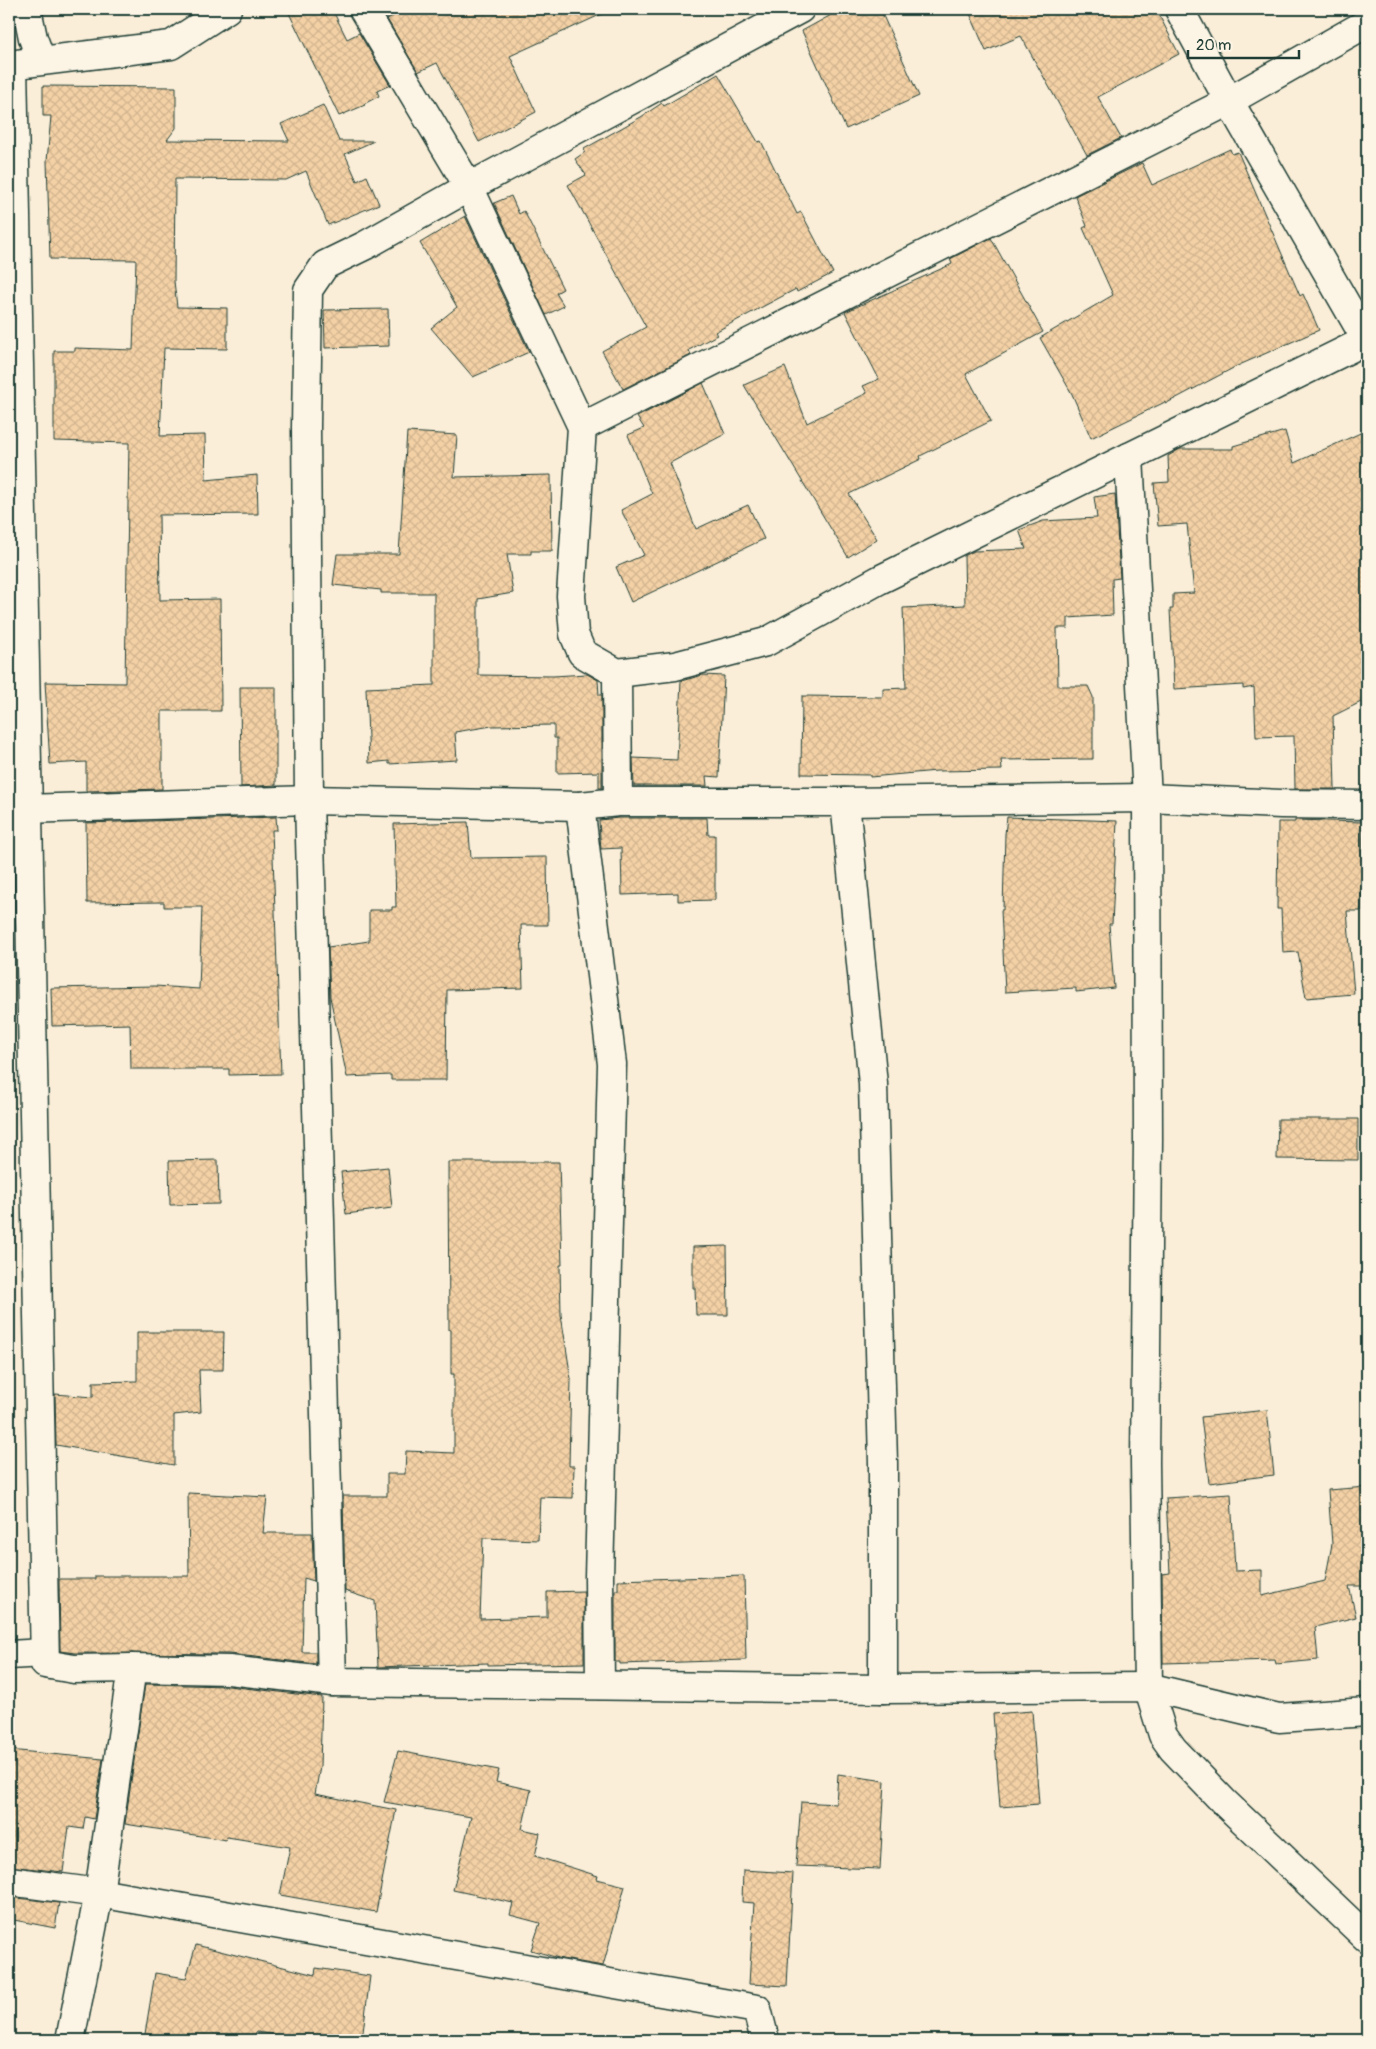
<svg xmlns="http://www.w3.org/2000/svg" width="1376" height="2049" font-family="Pangolin,sans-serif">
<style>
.building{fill:url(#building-cross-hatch);stroke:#1f3d34}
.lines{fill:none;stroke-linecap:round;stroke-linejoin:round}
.minor-casing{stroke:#1f3d34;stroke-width:31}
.minor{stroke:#fcf5e5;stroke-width:28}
</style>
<defs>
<pattern id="building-cross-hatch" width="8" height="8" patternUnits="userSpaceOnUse" patternTransform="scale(1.25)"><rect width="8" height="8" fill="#f4d1a5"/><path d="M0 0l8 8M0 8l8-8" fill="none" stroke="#d1b48f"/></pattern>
</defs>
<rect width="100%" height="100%" fill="#faeed8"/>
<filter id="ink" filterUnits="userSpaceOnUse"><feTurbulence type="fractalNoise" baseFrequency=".02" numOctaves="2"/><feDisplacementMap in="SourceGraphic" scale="10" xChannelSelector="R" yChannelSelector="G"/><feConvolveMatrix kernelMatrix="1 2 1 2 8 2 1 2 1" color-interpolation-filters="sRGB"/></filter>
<g filter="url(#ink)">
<!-- building -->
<g class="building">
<path d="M 287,9 L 332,9 L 347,39 L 359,33 L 390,85 L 377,91 L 379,96 L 364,104 L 365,105 L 339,116 Z"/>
<path d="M 407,9 L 613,9 L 510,56 L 536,112 L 479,142 L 437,63 L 418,72 L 387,19 Z"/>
<path d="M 842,9 L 880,9 L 919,96 L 846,129 L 802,31 Z"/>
<path d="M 968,9 L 1156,9 L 1179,54 L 1098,97 L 1121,138 L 1087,155 L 1021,36 L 986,51 Z"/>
<path d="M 718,74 L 758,142 L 761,141 L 797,214 L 801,212 L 833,273 L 797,292 L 796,289 L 715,332 L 717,335 L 689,350 L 691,355 L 623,389 L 602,351 L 646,327 L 568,185 L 586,175 L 575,159 L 585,152 L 584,149 L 641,117 L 662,103 L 664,106 Z"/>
<path d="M 43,86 L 176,87 L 176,128 L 167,140 L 289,141 L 281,124 L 323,105 L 339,141 L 374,141 L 345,154 L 357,181 L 367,176 L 379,204 L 328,225 L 306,171 L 286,180 L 175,179 L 174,281 L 177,307 L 227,308 L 227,349 L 164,348 L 160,436 L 205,435 L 206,480 L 257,475 L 258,514 L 159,515 L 160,600 L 220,599 L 221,711 L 162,711 L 162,789 L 86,791 L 86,762 L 50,764 L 45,682 L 125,683 L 129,443 L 54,441 L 54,351 L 75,351 L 75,348 L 133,350 L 136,260 L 50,259 L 47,161 L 51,116 L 43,116 Z"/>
<path d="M 1230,149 L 1232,154 L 1238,152 L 1300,296 L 1303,294 L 1319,330 L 1237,366 L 1165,404 L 1165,402 L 1091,438 L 1072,394 L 1040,338 L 1113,295 L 1083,228 L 1087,226 L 1075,196 L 1142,163 L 1152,185 Z"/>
<path d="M 511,196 L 519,214 L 524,211 L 563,289 L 556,293 L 564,306 L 546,315 L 494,203 Z"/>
<path d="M 465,216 L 529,352 L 473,377 L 431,328 L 457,307 L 420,243 Z"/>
<path d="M 991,238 L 1043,332 L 966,374 L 991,421 L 920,456 L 921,459 L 849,494 L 877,539 L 848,557 L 744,385 L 785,367 L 807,423 L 867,393 L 863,386 L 879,379 L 845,312 L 952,264 L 950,259 Z"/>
<path d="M 388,309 L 389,346 L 325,348 L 324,310 Z"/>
<path d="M 703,383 L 725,434 L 670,463 L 696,529 L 748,505 L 764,539 L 631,602 L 616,567 L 644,555 L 621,510 L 652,494 L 628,435 L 644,428 L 637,417 Z"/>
<path d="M 1367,430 L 1367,699 L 1333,716 L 1335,789 L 1295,789 L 1294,736 L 1256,737 L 1254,687 L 1243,689 L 1243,685 L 1174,689 L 1170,609 L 1173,609 L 1173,594 L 1194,593 L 1187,524 L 1158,526 L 1154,483 L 1169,482 L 1168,456 L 1180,449 L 1233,449 L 1233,446 L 1285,431 L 1294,463 Z"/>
<path d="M 407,432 L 457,435 L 454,477 L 551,475 L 552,551 L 531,551 L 531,554 L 507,554 L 513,593 L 478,599 L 478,675 L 553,676 L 587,674 L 598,680 L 599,695 L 602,695 L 602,788 L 599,788 L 599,772 L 557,773 L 557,738 L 554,738 L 554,725 L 492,726 L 455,732 L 457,760 L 389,764 L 389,761 L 369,763 L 366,688 L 434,685 L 434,593 L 381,593 L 381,590 L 333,585 L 337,554 L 399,554 Z"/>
<path d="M 1115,494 L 1120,578 L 1112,579 L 1113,615 L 1068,618 L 1068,628 L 1057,628 L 1058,686 L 1088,686 L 1093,697 L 1093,759 L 1001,760 L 1002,770 L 937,771 L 870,777 L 870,775 L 801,774 L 802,696 L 883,697 L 883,689 L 906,688 L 903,608 L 965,605 L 964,556 L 974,551 L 1026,549 L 1019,530 L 1043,521 L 1097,518 L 1094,497 Z"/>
<path d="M 703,675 L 724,676 L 719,777 L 706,776 L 707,786 L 634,786 L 633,758 L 677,760 L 681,681 Z"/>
<path d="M 240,687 L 276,687 L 276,785 L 241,787 Z"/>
<path d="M 276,817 L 277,830 L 272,830 L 281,1074 L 229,1075 L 229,1069 L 131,1069 L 130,1024 L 52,1026 L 51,988 L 155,986 L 199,989 L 202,907 L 164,907 L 164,902 L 87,903 L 86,823 Z"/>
<path d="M 1007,817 L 1117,821 L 1112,924 L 1109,924 L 1114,988 L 1076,992 L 1076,988 L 1005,992 L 1001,910 L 1003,910 L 1005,834 Z"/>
<path d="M 619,818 L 707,818 L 708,835 L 715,835 L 715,900 L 678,901 L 678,893 L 622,895 L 621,848 L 601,849 L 600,837 L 599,820 Z"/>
<path d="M 1295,820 L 1363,822 L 1361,911 L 1347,911 L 1354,994 L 1306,998 L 1298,952 L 1283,953 L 1281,909 L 1277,909 L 1278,822 L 1295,822 Z"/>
<path d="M 468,822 L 471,858 L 547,857 L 548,925 L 521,925 L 523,988 L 447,990 L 446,1080 L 391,1080 L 391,1075 L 347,1077 L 330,997 L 328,947 L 369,941 L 369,910 L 392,910 L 392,907 L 396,907 L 394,824 Z"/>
<path d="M 1278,1119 L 1358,1119 L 1358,1160 L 1277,1159 Z"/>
<path d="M 218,1160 L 219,1204 L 170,1205 L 169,1161 Z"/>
<path d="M 448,1162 L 559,1162 L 562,1265 L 560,1265 L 561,1315 L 571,1379 L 569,1466 L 574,1466 L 573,1498 L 540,1497 L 538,1540 L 483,1538 L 480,1619 L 547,1617 L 547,1592 L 584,1591 L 584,1663 L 488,1665 L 488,1663 L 378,1667 L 375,1601 L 345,1591 L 343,1496 L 387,1496 L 387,1474 L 405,1474 L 406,1451 L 454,1453 L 454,1374 L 451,1374 L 451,1330 L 449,1330 Z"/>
<path d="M 388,1167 L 392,1208 L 346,1214 L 341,1172 Z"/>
<path d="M 727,1246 L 728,1315 L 696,1315 L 695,1288 L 693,1288 L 693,1247 Z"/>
<path d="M 137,1332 L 224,1332 L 223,1370 L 199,1370 L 201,1412 L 174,1415 L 174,1465 L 56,1445 L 55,1394 L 93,1397 L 93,1382 L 137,1381 Z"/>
<path d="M 1267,1410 L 1274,1475 L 1209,1483 L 1201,1417 Z"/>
<path d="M 1367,1487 L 1367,1586 L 1349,1586 L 1356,1617 L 1315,1627 L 1318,1660 L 1276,1664 L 1275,1660 L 1163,1663 L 1162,1574 L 1170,1573 L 1166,1498 L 1231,1494 L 1235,1571 L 1262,1570 L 1262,1596 L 1325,1581 L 1332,1544 L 1328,1490 Z"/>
<path d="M 188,1493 L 267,1497 L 263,1533 L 312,1533 L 314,1581 L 304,1578 L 302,1652 L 316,1652 L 316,1664 L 229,1654 L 75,1653 L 60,1651 L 59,1579 L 95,1579 L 95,1576 L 189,1576 Z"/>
<path d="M 744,1576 L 746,1660 L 620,1664 L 620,1662 L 615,1662 L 615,1590 L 618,1590 L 618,1580 Z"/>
<path d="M 145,1684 L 228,1686 L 322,1697 L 320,1767 L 315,1794 L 396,1810 L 376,1912 L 280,1895 L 290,1847 L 227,1837 L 226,1840 L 125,1824 Z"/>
<path d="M 1032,1711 L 1039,1804 L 1000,1807 L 993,1714 Z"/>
<path d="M 9,1750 L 103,1759 L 94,1819 L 85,1817 L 83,1829 L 69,1827 L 63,1872 L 9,1866 Z"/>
<path d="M 398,1751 L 499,1770 L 496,1782 L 531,1790 L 522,1829 L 540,1833 L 535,1856 L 598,1876 L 597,1879 L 625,1886 L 603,1966 L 562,1959 L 531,1950 L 540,1923 L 510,1915 L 513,1903 L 453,1890 L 471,1817 L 384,1802 Z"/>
<path d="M 838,1774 L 885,1781 L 880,1869 L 796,1866 L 801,1802 L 836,1804 Z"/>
<path d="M 743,1870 L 793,1873 L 787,1986 L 749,1984 L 754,1903 L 742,1902 Z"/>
<path d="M 9,1897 L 59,1903 L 55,1928 L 9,1919 Z"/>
<path d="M 196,1945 L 315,1975 L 316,1968 L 370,1976 L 362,2040 L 310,2040 L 256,2032 L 254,2040 L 144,2040 L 155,1973 L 186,1978 Z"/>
</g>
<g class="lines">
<defs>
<g id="minor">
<path d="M 27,9 L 33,38 L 41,60"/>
<path d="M 363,9 L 469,187 L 582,427 L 571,596 L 574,634 L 582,653 L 617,673 L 675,666 L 766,642 L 879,580 L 1367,340"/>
<path d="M 1179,9 L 1229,101 L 1367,341"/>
<path d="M 9,65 L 171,45 L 227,9"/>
<path d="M 13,65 L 45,1664 L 74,1669 L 132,1668 L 229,1670 L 332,1682 L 883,1689 L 1148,1687 L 1279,1718 L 1367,1712"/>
<path d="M 582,427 L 1229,101 L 1367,23"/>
<path d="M 1129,457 L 1147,798 L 1148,1139 L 1145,1462 L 1148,1687 L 1163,1735 L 1173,1749 L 1225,1803 L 1367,1938"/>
<path d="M 617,673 L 618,802"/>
<path d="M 845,802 L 873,1084 L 883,1463 L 883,1689"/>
<path d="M 580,806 L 612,1064 L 599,1577 L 600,1685"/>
<path d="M 9,808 L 26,809 L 309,800 L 580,806 L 618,802 L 845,802 L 1147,798 L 1281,804 L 1367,805"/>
<path d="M 9,1655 L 44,1653"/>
<path d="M 332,1682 L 309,800 L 306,427 L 308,290 L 325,265 L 366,245 L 469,187 L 800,9"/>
<path d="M 9,1881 L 99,1893 L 757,2009 L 765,2040"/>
<path d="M 70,2040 L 99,1893 L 132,1668"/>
</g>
</defs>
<!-- minor casing -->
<use href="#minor" class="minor-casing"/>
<!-- minor -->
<use href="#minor" class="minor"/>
</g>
</g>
<!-- margin -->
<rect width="1376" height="2049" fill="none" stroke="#fcf5e5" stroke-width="30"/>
<rect x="15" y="15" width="1346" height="2019" fill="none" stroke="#1f3d34" stroke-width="2" filter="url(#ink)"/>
<!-- scale -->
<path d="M1188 50v8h111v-8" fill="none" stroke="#1f3d34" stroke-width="2.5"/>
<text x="1196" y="50" font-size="15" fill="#1f3d34" stroke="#fcf5e5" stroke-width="4" paint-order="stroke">20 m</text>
</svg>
